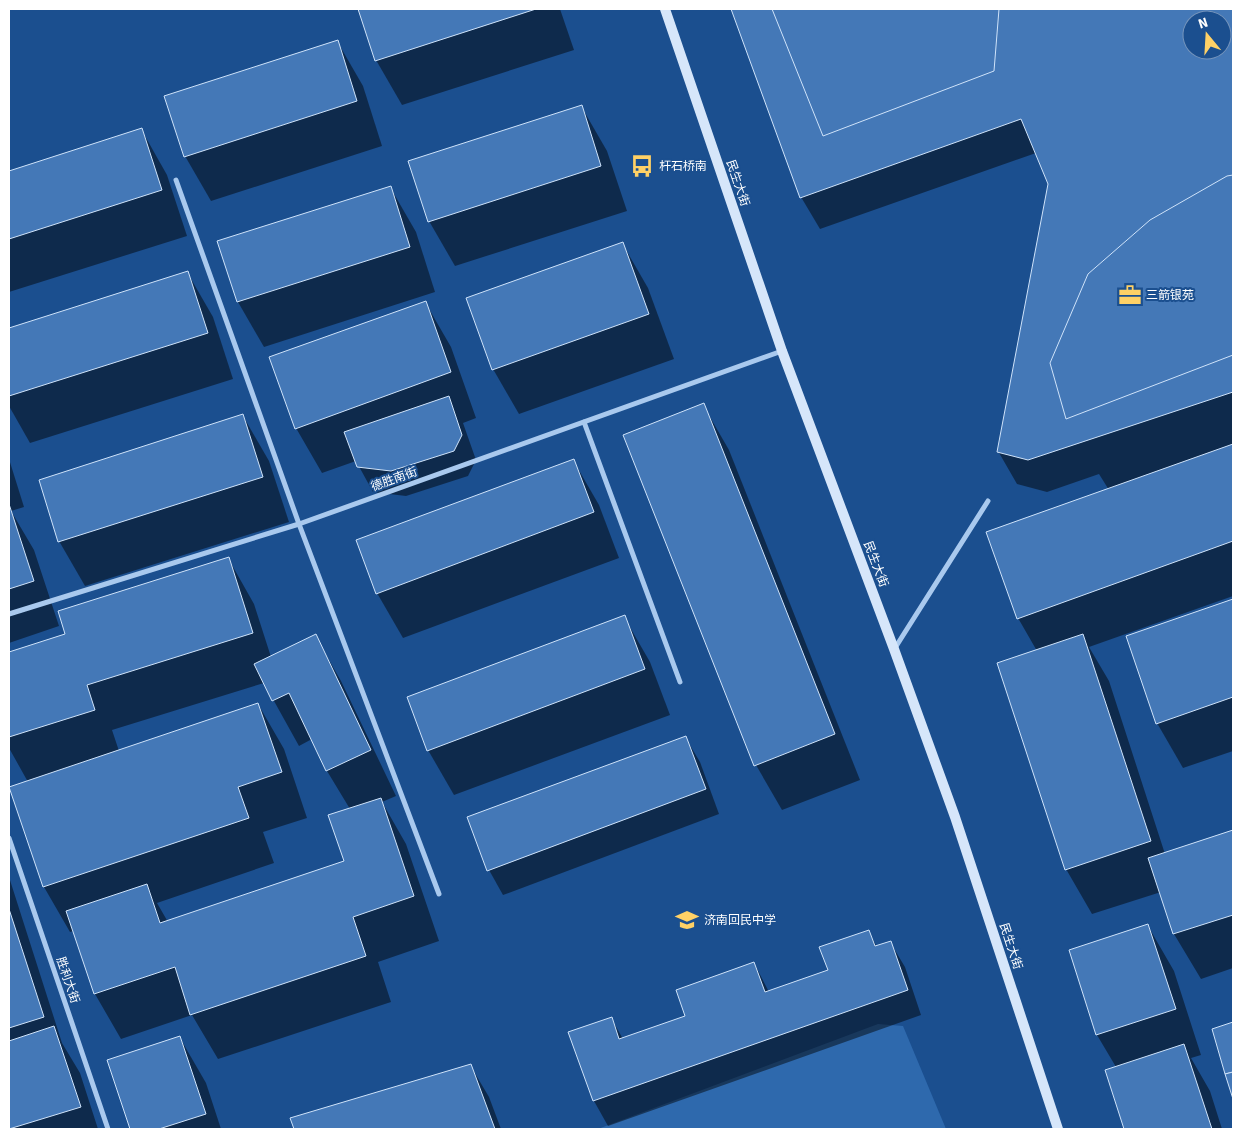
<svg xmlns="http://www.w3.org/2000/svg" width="1242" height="1138" font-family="'Source Sans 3','Noto Sans SC',sans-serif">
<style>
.green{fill:#2e69ad}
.shadow{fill:#0007;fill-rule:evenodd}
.building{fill:#4478b7;stroke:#cfe3fa;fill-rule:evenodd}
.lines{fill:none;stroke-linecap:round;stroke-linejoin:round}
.minor{stroke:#a9c9ee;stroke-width:5}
.secondary{stroke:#d6e6fa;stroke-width:10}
.labels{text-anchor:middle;stroke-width:4;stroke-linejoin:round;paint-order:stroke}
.poi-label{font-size:12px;fill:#fff;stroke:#1b4f8f;text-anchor:start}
.street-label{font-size:12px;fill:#fff;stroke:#1b4f8f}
</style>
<rect width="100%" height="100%" fill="#1b4f8f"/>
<!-- green -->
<path class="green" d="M 878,1024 L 903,1026 L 946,1129 L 598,1129 Z"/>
<!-- shadow -->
<g class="shadow">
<path d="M 360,9 L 560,9 L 574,50 L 402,105 L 376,60 Z"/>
<path d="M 733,9 L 1233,9 L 1233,596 L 1089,647 L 1109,681 L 1165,854 L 1233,832 L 1233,968 L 1201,979 L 1174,934 L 1161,892 L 1092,914 L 1066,869 L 1037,651 L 1018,618 L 1109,490 L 1099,474 L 1047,492 L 1017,484 L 998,451 L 1049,183 L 1036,153 L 820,229 L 801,197 ZM 1192,20 L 1222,20 L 1222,50 L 1192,50 Z"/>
<path d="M 337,41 L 363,86 L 382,146 L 211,201 L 185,156 Z"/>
<path d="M 581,106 L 607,151 L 627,211 L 455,266 L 429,221 Z"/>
<path d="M 141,129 L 167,175 L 187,236 L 9,292 L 9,172 Z"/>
<path d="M 390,187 L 416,232 L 435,292 L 264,347 L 238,302 L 219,242 Z"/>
<path d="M 622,243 L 648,288 L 674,359 L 519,414 L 493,369 Z"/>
<path d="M 187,272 L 213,317 L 233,379 L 30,443 L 9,406 L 9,330 Z"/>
<path d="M 425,302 L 451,347 L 476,418 L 463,423 L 476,460 L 468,476 L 406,496 L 373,492 L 356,461 L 322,473 L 296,428 Z"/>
<path d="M 703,405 L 729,450 L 860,780 L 782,810 L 756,765 Z"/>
<path d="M 243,416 L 269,461 L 289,522 L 85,586 L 59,541 Z"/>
<path d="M 9,459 L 24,507 L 11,511 L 34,550 L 59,626 L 9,643 Z"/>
<path d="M 573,460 L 599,505 L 619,558 L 403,638 L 377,593 Z"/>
<path d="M 228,558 L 254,604 L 271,657 L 315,636 L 341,681 L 396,796 L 382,802 L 406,844 L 439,941 L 378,962 L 391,1002 L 218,1059 L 192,1015 L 121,1039 L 95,994 L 74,931 L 70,932 L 44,887 L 10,788 L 28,782 L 9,748 L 9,653 L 67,634 ZM 264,683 L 299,746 L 312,739 L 327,771 L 350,809 L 345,862 L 168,922 L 157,903 L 274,863 L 263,832 L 307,818 L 284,749 L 258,704 L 119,751 L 112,730 Z"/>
<path d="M 1233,601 L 1233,751 L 1183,768 L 1157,723 L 1127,637 Z"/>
<path d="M 624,617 L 650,662 L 670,715 L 454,795 L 428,750 Z"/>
<path d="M 685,737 L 700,762 L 719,814 L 503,895 L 489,870 Z"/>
<path d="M 9,877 L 62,1043 L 80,1073 L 98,1129 L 9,1129 Z"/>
<path d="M 1148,926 L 1174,971 L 1201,1055 L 1191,1058 L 1210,1091 L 1222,1129 L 1126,1129 L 1107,1071 L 1116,1067 L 1097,1035 L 1070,951 Z"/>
<path d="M 868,931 L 877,947 L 890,942 L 905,967 L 921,1015 L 608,1126 L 594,1101 L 570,1033 L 611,1018 L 623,1039 L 686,1017 L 754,963 L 769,992 L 829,970 Z"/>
<path d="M 1233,1023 L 1233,1092 L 1213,1030 Z"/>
<path d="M 180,1038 L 206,1083 L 221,1129 L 132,1129 L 109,1061 Z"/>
<path d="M 470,1065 L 489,1097 L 501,1129 L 295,1129 L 292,1119 Z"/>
</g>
<!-- building -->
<g class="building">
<path d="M 358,9 L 536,9 L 375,61 Z"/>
<path d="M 731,9 L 1233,9 L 1233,392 L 1028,460 L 997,452 L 1048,184 L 1021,119 L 800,198 ZM 1192,20 L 1222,20 L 1222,50 L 1192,50 Z"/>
<path d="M 772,9 L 999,9 L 994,71 L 823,136 Z"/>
<path d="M 338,40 L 357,101 L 184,157 L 164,96 Z"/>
<path d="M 582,105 L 601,166 L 428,222 L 408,161 Z"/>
<path d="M 142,128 L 162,190 L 9,239 L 9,171 Z"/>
<path d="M 1233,175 L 1233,355 L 1066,419 L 1050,363 L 1088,274 L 1150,220 L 1227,176 Z"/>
<path d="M 391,186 L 410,247 L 237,302 L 217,241 Z"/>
<path d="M 623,242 L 649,314 L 492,370 L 466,298 Z"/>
<path d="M 188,271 L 208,333 L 9,396 L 9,328 Z"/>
<path d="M 426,301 L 451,372 L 295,429 L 269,357 Z"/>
<path d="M 449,396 L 462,435 L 454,451 L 391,471 L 357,467 L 344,432 Z"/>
<path d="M 704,403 L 835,734 L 754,766 L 623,435 Z"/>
<path d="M 243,414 L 263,477 L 58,542 L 39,480 Z"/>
<path d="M 1233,444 L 1233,541 L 1017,619 L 986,532 Z"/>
<path d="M 574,459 L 594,512 L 376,594 L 356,540 Z"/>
<path d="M 9,504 L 34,581 L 9,589 Z"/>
<path d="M 229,557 L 253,633 L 87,685 L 95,710 L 9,737 L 9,652 L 65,634 L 58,611 Z"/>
<path d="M 1233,599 L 1233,697 L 1156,724 L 1126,636 Z"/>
<path d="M 625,615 L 645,669 L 427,751 L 407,697 Z"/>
<path d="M 316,634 L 371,750 L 326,771 L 289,693 L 272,701 L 254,664 Z"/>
<path d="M 1083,634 L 1151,841 L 1065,870 L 997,663 Z"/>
<path d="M 258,703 L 282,772 L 238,787 L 249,818 L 43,887 L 9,787 Z"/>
<path d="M 686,736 L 706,789 L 487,871 L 467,817 Z"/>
<path d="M 381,798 L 414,896 L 353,917 L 366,956 L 190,1015 L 175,967 L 94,994 L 66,911 L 147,884 L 160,923 L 344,861 L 328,815 Z"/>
<path d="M 1233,830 L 1233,915 L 1173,934 L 1148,858 Z"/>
<path d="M 9,909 L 44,1017 L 9,1028 Z"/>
<path d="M 1148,924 L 1176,1009 L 1096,1035 L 1069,950 Z"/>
<path d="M 869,930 L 875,946 L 891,941 L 908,990 L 593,1101 L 568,1032 L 612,1017 L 619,1039 L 685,1016 L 676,990 L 754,962 L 765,992 L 828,970 L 819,947 Z"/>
<path d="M 1233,1022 L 1233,1072 L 1225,1074 L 1212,1029 Z"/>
<path d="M 54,1026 L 81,1107 L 9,1129 L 9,1041 Z"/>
<path d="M 180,1036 L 206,1114 L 159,1129 L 130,1129 L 107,1060 Z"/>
<path d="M 1184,1044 L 1212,1129 L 1124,1129 L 1105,1070 Z"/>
<path d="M 471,1064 L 495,1129 L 294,1129 L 290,1118 Z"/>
<path d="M 1233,1072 L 1233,1099 L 1225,1074 Z"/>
</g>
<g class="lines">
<!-- minor -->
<g class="minor">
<path d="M 176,180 L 299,524 L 439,894"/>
<path d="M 584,422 L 680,682"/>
<path d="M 9,614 L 299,524 L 782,351"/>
<path d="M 895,648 L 988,501"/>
<path d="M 9,838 L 108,1129"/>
</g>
<!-- secondary -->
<path class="secondary" d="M 665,9 L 782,351 L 894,649 L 955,817 L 1058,1129"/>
</g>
<!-- icons -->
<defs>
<symbol id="bus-bare" viewBox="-9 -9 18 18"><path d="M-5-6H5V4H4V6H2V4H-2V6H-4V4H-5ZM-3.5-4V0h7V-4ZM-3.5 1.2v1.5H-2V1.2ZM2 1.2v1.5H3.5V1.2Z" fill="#ffd166" stroke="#1b4f8f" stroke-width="2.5" paint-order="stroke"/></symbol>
<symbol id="office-bare" viewBox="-9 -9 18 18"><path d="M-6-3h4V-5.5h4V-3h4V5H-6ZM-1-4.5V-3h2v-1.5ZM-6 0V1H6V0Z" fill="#ffd166" stroke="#1b4f8f" stroke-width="2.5" paint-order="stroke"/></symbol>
<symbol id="school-bare" viewBox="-9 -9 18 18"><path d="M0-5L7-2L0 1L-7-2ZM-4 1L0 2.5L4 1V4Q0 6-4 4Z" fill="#ffd166" stroke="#1b4f8f" stroke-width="2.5" paint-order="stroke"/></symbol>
</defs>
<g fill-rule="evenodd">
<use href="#bus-bare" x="626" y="150" width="32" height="32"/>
<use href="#office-bare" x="1114" y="279" width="32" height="32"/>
<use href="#school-bare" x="671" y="904" width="32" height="32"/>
</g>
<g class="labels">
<!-- poi labels -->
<g class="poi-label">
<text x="659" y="170">杆石桥南</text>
<text x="1146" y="299">三箭银苑</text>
<text x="704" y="924">济南回民中学</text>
</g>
<!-- street labels -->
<g class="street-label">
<text transform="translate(738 183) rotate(71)" y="4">民生大街</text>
<text transform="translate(394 479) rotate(-20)" y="4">德胜南街</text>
<text transform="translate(876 564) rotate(69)" y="4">民生大街</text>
<text transform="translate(1011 946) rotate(72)" y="4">民生大街</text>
<text transform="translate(68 980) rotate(71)" y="4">胜利大街</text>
</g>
</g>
<!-- border -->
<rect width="1242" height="1138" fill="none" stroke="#ffffff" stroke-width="20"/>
<!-- north arrow -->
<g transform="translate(1207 35) rotate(342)"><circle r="24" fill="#1b4f8f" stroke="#7695bc"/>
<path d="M0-4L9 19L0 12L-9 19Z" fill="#ffd166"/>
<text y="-8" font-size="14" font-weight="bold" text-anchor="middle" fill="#ffffff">N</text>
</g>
</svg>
